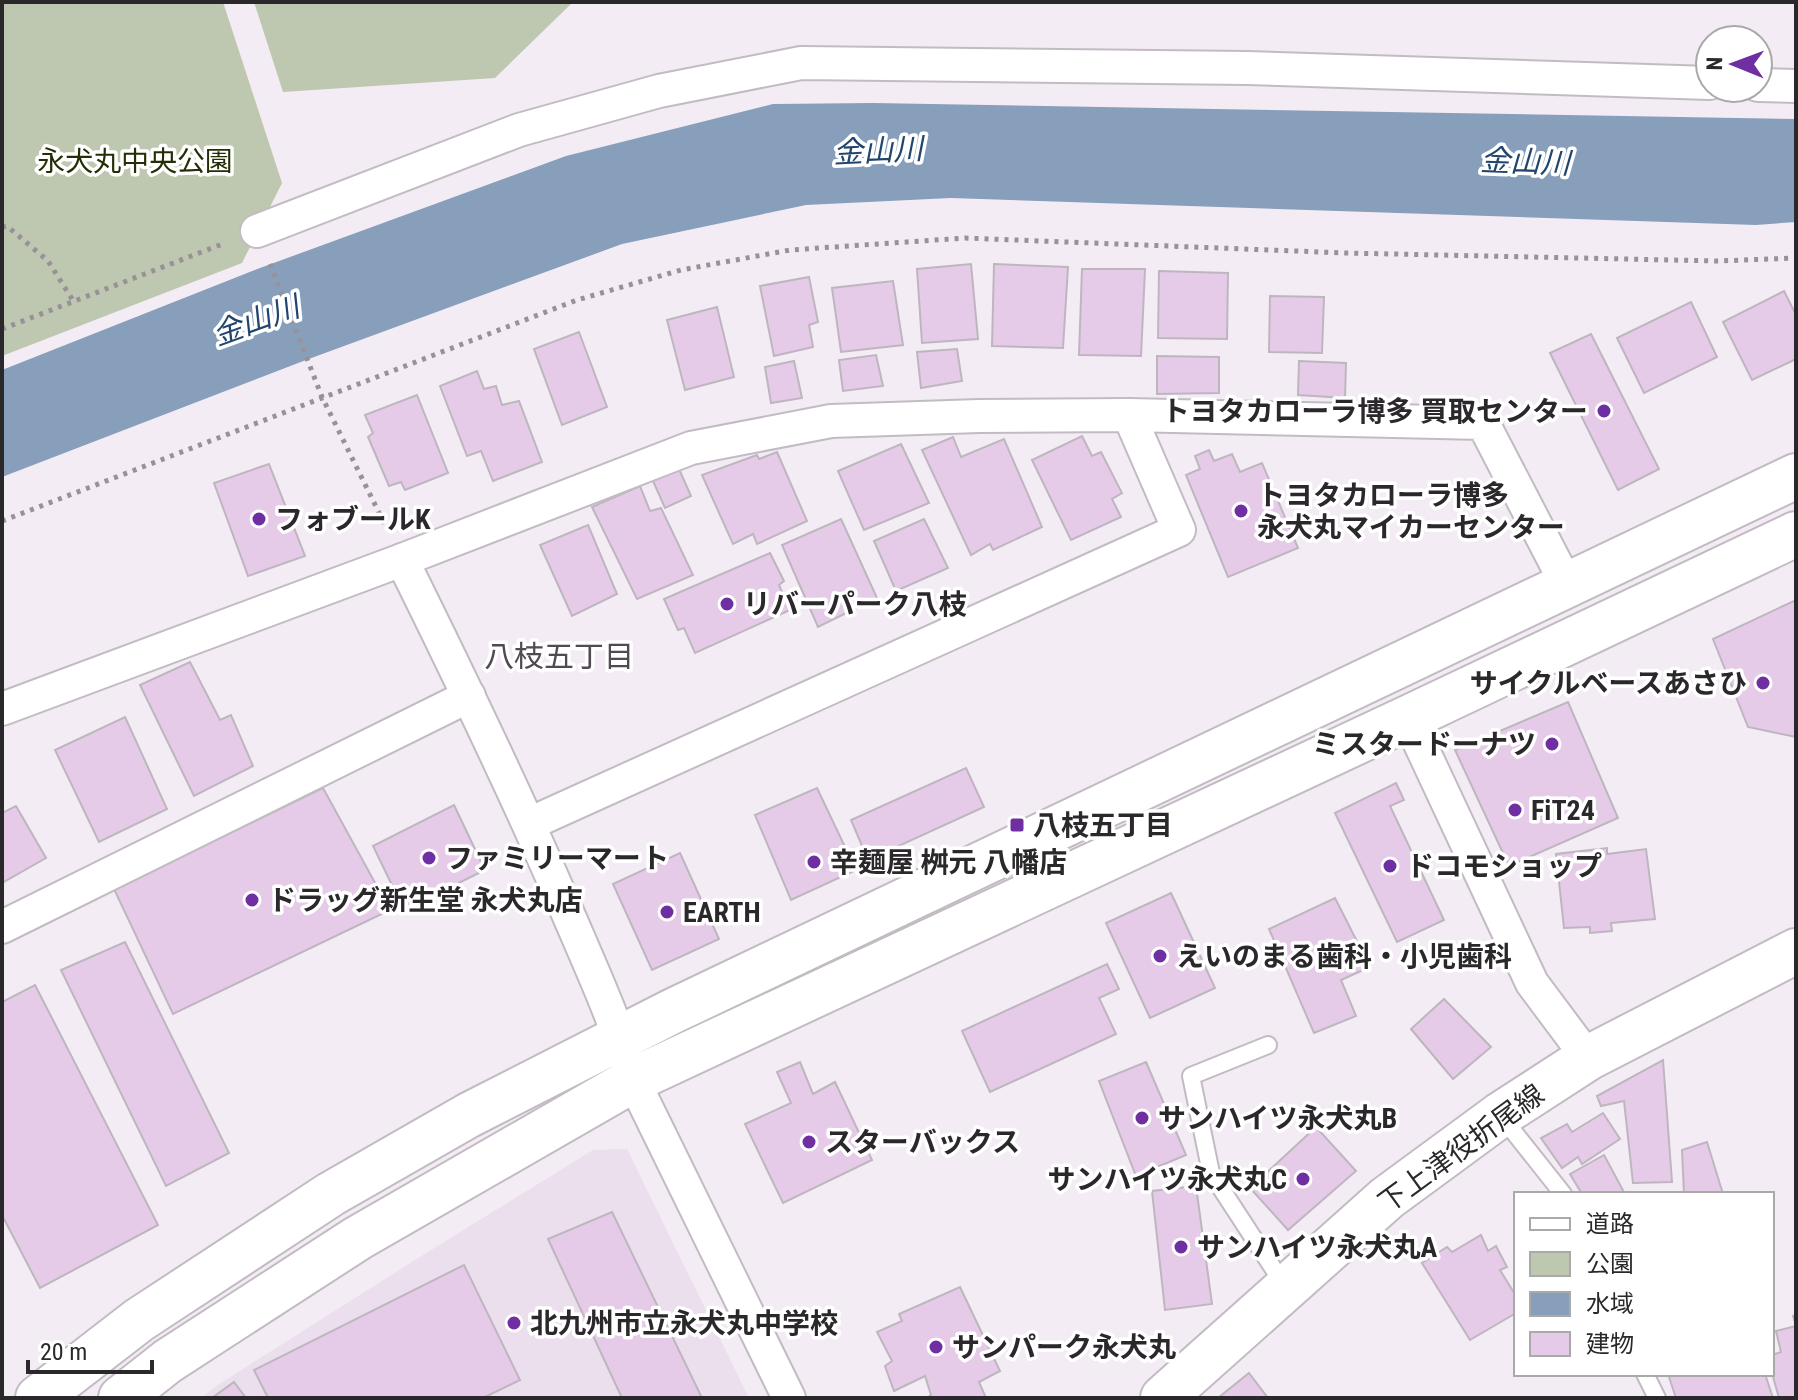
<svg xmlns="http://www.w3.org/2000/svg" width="1798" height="1400" font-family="'Roboto Condensed','Noto Sans JP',sans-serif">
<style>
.built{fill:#ebdeed}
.green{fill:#bec7af}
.water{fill:#879fba}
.building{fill:#e5cbe8;stroke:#beb6bf;stroke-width:2}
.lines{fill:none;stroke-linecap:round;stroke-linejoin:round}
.lane-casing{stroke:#c3bbc3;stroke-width:20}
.street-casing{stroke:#c3bbc3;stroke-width:36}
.secondary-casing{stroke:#c3bbc3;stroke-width:48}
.path{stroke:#989298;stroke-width:5;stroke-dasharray:4 6;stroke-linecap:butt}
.lane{stroke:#fff;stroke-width:16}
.street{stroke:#fff;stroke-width:32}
.secondary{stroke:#fff;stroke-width:44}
.poi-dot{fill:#6f2ea2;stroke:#fff;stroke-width:3}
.labels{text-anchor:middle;stroke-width:7;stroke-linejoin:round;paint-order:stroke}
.park-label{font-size:28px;fill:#232e05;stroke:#fff}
.poi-label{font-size:28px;font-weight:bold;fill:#2b282b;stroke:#fff;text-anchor:start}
.street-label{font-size:28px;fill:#2b282b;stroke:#fff}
.water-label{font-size:30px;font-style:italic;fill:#21456c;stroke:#fff}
.neighbourhood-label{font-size:30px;fill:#514a52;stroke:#fff}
</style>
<rect width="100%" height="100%" fill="#f4ecf5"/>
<!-- built -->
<path class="built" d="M 627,1149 L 749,1398 L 201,1398 L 216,1386 L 415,1260 L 593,1150 Z"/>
<!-- green -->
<g class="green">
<path d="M 2,2 L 223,2 L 282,183 L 242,263 L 2,356 Z"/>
<path d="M 254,2 L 573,2 L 495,78 L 283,92 Z"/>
</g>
<!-- water -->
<path class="water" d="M 873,103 L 1796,119 L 1796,222 L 1756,225 L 951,198 L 806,205 L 622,244 L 306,360 L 2,477 L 2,370 L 260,268 L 566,156 L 773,104 Z"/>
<!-- building -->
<g class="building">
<path d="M 971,264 L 978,339 L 922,343 L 917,269 Z"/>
<path d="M 994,264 L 1068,267 L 1063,348 L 992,346 Z"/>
<path d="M 1082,269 L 1145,269 L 1141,356 L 1079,355 Z"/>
<path d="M 1159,271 L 1228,273 L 1227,339 L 1158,338 Z"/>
<path d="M 809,277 L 818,322 L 809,325 L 813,347 L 774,356 L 760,286 Z"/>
<path d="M 893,281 L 903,345 L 841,352 L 832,288 Z"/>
<path d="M 1784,291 L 1796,315 L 1796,359 L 1752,380 L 1723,322 Z"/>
<path d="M 1270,296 L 1324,297 L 1322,353 L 1269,352 Z"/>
<path d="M 1691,302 L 1717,357 L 1644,393 L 1617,338 Z"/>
<path d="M 717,307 L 734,377 L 685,390 L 667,320 Z"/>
<path d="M 579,332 L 607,407 L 562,425 L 534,349 Z"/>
<path d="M 1591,334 L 1659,469 L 1618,490 L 1550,353 Z"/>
<path d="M 957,349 L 962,381 L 921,388 L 917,352 Z"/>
<path d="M 876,355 L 883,386 L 843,391 L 839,360 Z"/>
<path d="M 1157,356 L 1219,357 L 1219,393 L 1157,394 Z"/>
<path d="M 794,361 L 802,398 L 771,403 L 765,367 Z"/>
<path d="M 1299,361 L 1346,363 L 1345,398 L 1298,395 Z"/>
<path d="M 477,371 L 484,389 L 496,386 L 502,405 L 519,401 L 542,462 L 493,481 L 481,451 L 467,456 L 440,386 Z"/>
<path d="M 417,395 L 448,473 L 405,490 L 401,482 L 389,486 L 368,437 L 373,433 L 365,415 Z"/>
<path d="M 1082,436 L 1092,456 L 1101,452 L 1122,493 L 1112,499 L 1121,517 L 1071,540 L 1032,460 Z"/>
<path d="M 953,437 L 961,457 L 1004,439 L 1042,527 L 993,550 L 990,544 L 971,555 L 922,450 Z"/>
<path d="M 901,444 L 929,503 L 864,530 L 838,471 Z"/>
<path d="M 1209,450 L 1214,461 L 1232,454 L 1240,472 L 1262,463 L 1298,548 L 1228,577 L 1186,475 L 1200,469 L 1195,456 Z"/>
<path d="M 777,452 L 807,521 L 757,544 L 753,534 L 733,544 L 702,475 L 757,455 L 759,459 Z"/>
<path d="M 269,464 L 305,556 L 248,576 L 214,483 Z"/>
<path d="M 679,469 L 691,496 L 665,508 L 653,481 Z"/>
<path d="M 640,486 L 650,511 L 661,508 L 693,575 L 637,599 L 592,507 Z"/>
<path d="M 841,519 L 877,598 L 818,627 L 782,545 Z"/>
<path d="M 924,519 L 948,568 L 896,591 L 874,541 Z"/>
<path d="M 588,525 L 617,594 L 572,616 L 540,545 Z"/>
<path d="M 770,553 L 784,581 L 779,585 L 790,610 L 695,653 L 684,628 L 678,630 L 664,599 Z"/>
<path d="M 1796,600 L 1796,737 L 1748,727 L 1713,639 Z"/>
<path d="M 190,662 L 220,720 L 231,715 L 253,766 L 194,796 L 140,685 Z"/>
<path d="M 1568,702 L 1618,818 L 1509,866 L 1455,750 Z"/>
<path d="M 125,717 L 167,809 L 99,842 L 55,750 Z"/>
<path d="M 966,768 L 984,807 L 868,860 L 851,820 Z"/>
<path d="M 1396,783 L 1404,800 L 1390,806 L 1444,920 L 1397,942 L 1335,813 Z"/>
<path d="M 323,788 L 390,910 L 173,1014 L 114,889 Z"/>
<path d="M 817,788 L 856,870 L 791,900 L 755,815 Z"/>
<path d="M 454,805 L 485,870 L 404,910 L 373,846 Z"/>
<path d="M 16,806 L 46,858 L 2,883 L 2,813 Z"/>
<path d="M 1607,848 L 1607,854 L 1646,849 L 1655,919 L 1611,923 L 1612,931 L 1590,933 L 1590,927 L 1564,928 L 1556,854 Z"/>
<path d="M 680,853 L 719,939 L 652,970 L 613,884 Z"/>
<path d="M 1171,893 L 1215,988 L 1150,1018 L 1106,923 Z"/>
<path d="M 1335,898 L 1370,967 L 1341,980 L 1356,1016 L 1314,1033 L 1269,929 Z"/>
<path d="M 125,942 L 229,1153 L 166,1186 L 61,970 Z"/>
<path d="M 1107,964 L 1119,989 L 1099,998 L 1116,1034 L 990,1092 L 962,1031 Z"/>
<path d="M 35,985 L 158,1225 L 40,1288 L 2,1215 L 2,1002 Z"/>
<path d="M 1444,999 L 1491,1047 L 1453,1079 L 1411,1029 Z"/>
<path d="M 1663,1060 L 1672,1182 L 1633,1183 L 1624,1101 L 1601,1106 L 1597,1096 Z"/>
<path d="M 800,1062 L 813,1094 L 835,1082 L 872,1160 L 783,1203 L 745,1124 L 791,1103 L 777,1072 Z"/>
<path d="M 1146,1062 L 1186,1155 L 1136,1176 L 1099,1081 Z"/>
<path d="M 1603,1113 L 1620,1139 L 1582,1164 L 1578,1157 L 1562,1168 L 1541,1138 L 1567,1124 L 1572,1132 Z"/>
<path d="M 1316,1127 L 1356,1171 L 1288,1230 L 1250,1188 Z"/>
<path d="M 1707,1142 L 1723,1194 L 1684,1194 L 1682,1150 Z"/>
<path d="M 1604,1155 L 1625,1194 L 1582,1194 L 1570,1174 Z"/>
<path d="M 1196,1186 L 1212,1304 L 1165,1310 L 1152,1191 Z"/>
<path d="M 612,1212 L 702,1398 L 622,1398 L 548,1239 Z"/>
<path d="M 1481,1235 L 1488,1251 L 1496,1246 L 1507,1267 L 1500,1270 L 1516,1296 L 1516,1313 L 1470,1340 L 1422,1263 L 1447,1247 L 1452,1252 Z"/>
<path d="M 464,1265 L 520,1380 L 483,1398 L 268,1398 L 254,1370 Z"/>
<path d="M 960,1287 L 1000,1371 L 979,1382 L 986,1398 L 926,1398 L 931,1395 L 925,1376 L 894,1391 L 885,1366 L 892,1361 L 877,1332 L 902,1321 L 899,1314 Z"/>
<path d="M 1796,1315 L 1796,1398 L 1779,1398 L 1772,1373 L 1772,1355 L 1781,1352 L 1776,1331 L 1796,1326 L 1793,1316 Z"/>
<path d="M 1249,1373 L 1268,1398 L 1218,1398 Z"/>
<path d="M 1668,1374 L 1765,1374 L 1773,1398 L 1676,1398 Z"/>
<path d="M 234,1382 L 246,1398 L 212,1398 Z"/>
</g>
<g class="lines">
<defs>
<g id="lane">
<path d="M 1268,1045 L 1191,1076 L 1211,1173 L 1286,1288"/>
<path d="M 1502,1117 L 1563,1194"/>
<path d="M 1645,1374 L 1657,1398"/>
</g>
<g id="street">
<path d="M 1758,85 L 1796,86"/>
<path d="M 257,231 L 519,130 L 659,91 L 801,63 L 1247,68 L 1710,83"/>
<path d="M 402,560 C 459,675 515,791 566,909 C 590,965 616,1021 633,1080 L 789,1398"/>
<path d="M 2,709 L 402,560 L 691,448 L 831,421 L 979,416 L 1129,415 L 1483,423 L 1567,585"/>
<path d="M 1408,718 L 1532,983 L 1588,1058"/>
<path d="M 529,824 L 1179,530 L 1129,415"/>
<path d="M 2,927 L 469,696"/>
</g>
<g id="secondary">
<path d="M 38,1398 L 139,1320 L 331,1194 L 469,1115 L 673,1011 L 1796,476"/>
<path d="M 121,1398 L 168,1361 L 358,1238 L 633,1080 L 1408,718 L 1796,534"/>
<path d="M 1163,1398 L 1387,1198 L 1500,1115 L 1588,1058 L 1796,951"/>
</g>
</defs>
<!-- lane casing -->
<use href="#lane" class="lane-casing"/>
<!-- street casing -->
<use href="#street" class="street-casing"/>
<!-- secondary casing -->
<use href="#secondary" class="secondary-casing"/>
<!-- path -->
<g class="path">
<path d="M 2,227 L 7,226 L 48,261 L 74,302"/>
<path d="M 270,264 L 322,397 L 387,529"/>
<path d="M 2,329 L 225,243"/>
<path d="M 2,521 L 577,300 L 681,270 L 790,250 L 965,238 L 1346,253 L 1718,261 L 1796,258"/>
</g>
<!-- lane -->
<use href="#lane" class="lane"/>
<!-- street -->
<use href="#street" class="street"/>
<!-- secondary -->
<use href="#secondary" class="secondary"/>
</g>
<!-- markers -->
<g class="poi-dot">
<circle cx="1604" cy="411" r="8"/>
<circle cx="1241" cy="511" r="8"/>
<circle cx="259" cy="519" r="8"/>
<circle cx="727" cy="604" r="8"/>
<circle cx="1763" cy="683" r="8"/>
<circle cx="1552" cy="744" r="8"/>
<circle cx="1515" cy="810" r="8"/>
<rect x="1009" y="817" width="16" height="16" rx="4"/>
<circle cx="429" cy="858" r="8"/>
<circle cx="814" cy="862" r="8"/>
<circle cx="1390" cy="866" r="8"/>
<circle cx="252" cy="900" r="8"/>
<circle cx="667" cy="912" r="8"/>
<circle cx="1160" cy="956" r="8"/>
<circle cx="1142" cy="1118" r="8"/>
<circle cx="809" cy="1142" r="8"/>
<circle cx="1303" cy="1179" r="8"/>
<circle cx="1181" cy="1247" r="8"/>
<circle cx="514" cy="1323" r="8"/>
<circle cx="936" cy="1347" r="8"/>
</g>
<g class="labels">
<!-- park labels -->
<g class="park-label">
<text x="135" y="171">永犬丸中央公園</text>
</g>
<!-- poi labels -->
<g class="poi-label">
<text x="1588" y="421" text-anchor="end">トヨタカローラ博多 買取センター</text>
<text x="1257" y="505">トヨタカローラ博多<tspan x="1257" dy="32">永犬丸マイカーセンター</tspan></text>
<text x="275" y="529">フォブールK</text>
<text x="743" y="614">リバーパーク八枝</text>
<text x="1747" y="693" text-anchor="end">サイクルベースあさひ</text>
<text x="1536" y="754" text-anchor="end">ミスタードーナツ</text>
<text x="1531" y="820">FiT24</text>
<text x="1033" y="835">八枝五丁目</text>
<text x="445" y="868">ファミリーマート</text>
<text x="830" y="872">辛麺屋 桝元 八幡店</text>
<text x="1406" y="876">ドコモショップ</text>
<text x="268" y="910">ドラッグ新生堂 永犬丸店</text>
<text x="683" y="922">EARTH</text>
<text x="1176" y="966">えいのまる歯科・小児歯科</text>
<text x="1158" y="1128">サンハイツ永犬丸B</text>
<text x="825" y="1152">スターバックス</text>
<text x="1287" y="1189" text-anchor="end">サンハイツ永犬丸C</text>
<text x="1197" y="1257">サンハイツ永犬丸A</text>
<text x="530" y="1333">北九州市立永犬丸中学校</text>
<text x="952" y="1357">サンパーク永犬丸</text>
</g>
<!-- street labels -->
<g class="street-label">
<text transform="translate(1461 1148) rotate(-36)" y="10">下上津役折尾線</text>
</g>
<!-- water labels -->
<g class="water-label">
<text transform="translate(878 151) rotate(-3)" y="10">金山川</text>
<text transform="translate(1525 162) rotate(2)" y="10">金山川</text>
<text transform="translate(256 321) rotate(-20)" y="10">金山川</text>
</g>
<!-- neighbourhood labels -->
<g class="neighbourhood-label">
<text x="559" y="667">八枝五丁目</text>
</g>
</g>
<!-- border -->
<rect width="1798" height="1400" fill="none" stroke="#2b282b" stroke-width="8"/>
<!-- legend -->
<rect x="1514" y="1192" width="260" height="184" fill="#ffffff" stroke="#aaa9aa" stroke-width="2"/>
<rect x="1530" y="1218" width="40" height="12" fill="#ffffff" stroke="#aaa9aa" stroke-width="2"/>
<text x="1586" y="1232" font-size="24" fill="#2b282b">道路</text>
<rect x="1530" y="1252" width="40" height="24" fill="#bec7af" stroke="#aaa9aa" stroke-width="2"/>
<text x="1586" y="1272" font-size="24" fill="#2b282b">公園</text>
<rect x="1530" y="1292" width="40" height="24" fill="#879fba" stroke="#aaa9aa" stroke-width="2"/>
<text x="1586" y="1312" font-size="24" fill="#2b282b">水域</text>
<rect x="1530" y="1332" width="40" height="24" fill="#e5cbe8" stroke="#aaa9aa" stroke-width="2"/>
<text x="1586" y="1352" font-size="24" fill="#2b282b">建物</text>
<!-- north arrow -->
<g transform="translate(1734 64) rotate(271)"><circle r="38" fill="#ffffff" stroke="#aaa9aa" stroke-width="2"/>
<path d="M0-6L14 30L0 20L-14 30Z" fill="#6f2ea2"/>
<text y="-12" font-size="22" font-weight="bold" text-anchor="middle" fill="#2b282b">N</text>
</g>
<!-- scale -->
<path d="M28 1360v12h124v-12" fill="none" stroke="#2b282b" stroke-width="4"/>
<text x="40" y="1360" font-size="24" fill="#2b282b" stroke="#ffffff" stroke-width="6" paint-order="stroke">20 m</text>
</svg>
